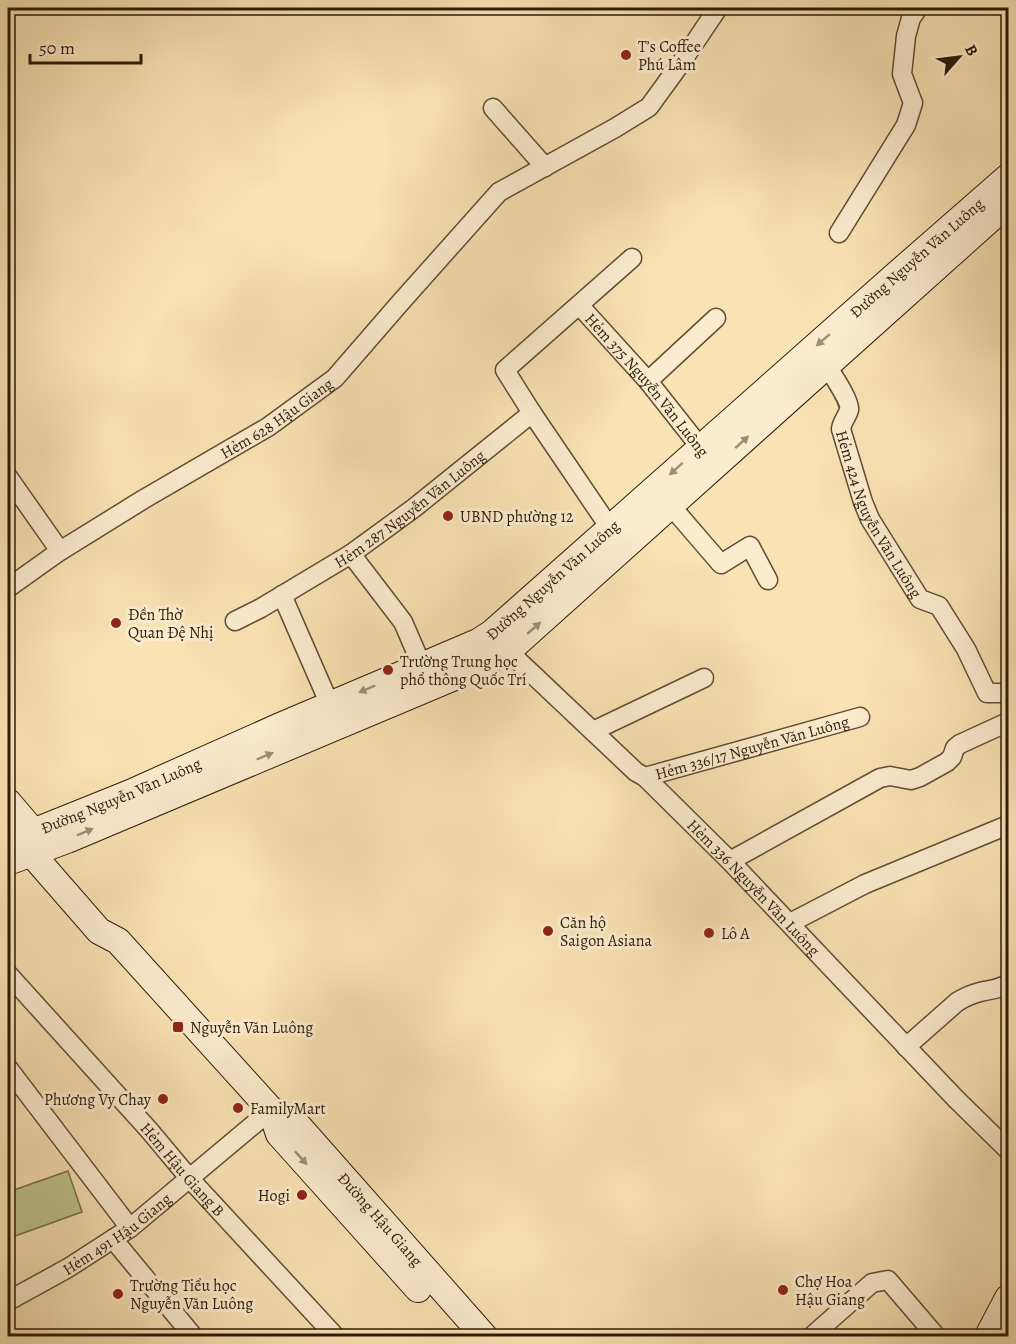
<svg xmlns="http://www.w3.org/2000/svg" width="1016" height="1344" font-family="Alegreya,serif">
<style>
.green{fill:#bfc38b;stroke:#746f4a;stroke-width:1.5}
.lines{fill:none;stroke-linecap:round;stroke-linejoin:round}
.street-casing{stroke:#5e4d34;stroke-width:21}
.secondary-casing{stroke:#2a1b0a;stroke-width:28}
.street{stroke:#fbecce;stroke-width:18}
.secondary{stroke:#fbecce;stroke-width:26}
.oneway{fill:#9d8e76}
.poi-dot{fill:#8f2418;stroke:#fbecce;stroke-width:2}
.labels{text-anchor:middle;stroke-width:6;stroke-linejoin:round;paint-order:stroke}
.poi-label{font-size:16px;fill:#2a1b0a;stroke:#fbecce;text-anchor:start}
.street-label{font-size:16px;fill:#2a1b0a;stroke:#fbecce}
</style>
<rect width="100%" height="100%" fill="#f9e2b3"/>
<filter id="stains"><feTurbulence type="fractalNoise" baseFrequency=".00333" numOctaves="4"/><feColorMatrix values="0 0 0 0 .2 0 0 0 0 .09 0 0 0 0 .02 0 0 0 .5 -.17"/></filter>
<radialGradient id="worn" r=".72"><stop offset=".6" stop-color="#630" stop-opacity="0"/><stop offset="1" stop-color="#630" stop-opacity=".3"/></radialGradient>
<!-- green -->
<path class="green" d="M 68,1171 L 82,1212 L 15,1236 L 8,1214 L 8,1192 Z"/>
<g class="lines">
<defs>
<g id="street">
<path d="M 493,108 L 545,167"/>
<path d="M 839,233 L 906,125 L 913,103 L 902,74 L 906,36 L 911,18 L 918,8"/>
<path id="s1" d="M 579,305 L 648,381 L 708,457"/>
<path id="s2" d="M 827,366 C 832,374 851,402 849,410 C 847,417 842,421 841,429 L 863,502 L 870,519 L 920,599 L 939,606 L 966,649 L 987,693 L 1008,693"/>
<path d="M 648,381 L 716,318"/>
<path d="M 8,477 L 60,551"/>
<path d="M 671,506 L 721,564 L 750,546 L 768,580"/>
<path d="M 610,528 L 532,413 L 505,370 L 632,258"/>
<path d="M 351,554 L 403,622 L 422,666"/>
<path id="s3" d="M 8,588 L 60,551 L 144,499 L 268,427 L 335,378 L 400,303 L 499,192 L 615,128 L 649,107 L 681,63 L 718,8"/>
<path d="M 282,595 L 330,705"/>
<path id="s4" d="M 235,621 L 261,608 L 351,554 L 414,508 L 532,413"/>
<path id="s5" d="M 501,643 L 508,651 L 636,772 L 645,777 L 730,861 L 956,1099 L 1008,1150"/>
<path d="M 593,731 L 704,678"/>
<path id="s6" d="M 645,777 L 860,717"/>
<path d="M 730,861 L 880,778 L 890,776 L 911,780 L 920,777 L 947,762 L 952,757 L 955,748 L 960,744 L 1008,722"/>
<path d="M 790,923 L 865,884 L 1008,825"/>
<path id="s7" d="M 8,974 L 149,1130 L 190,1179 L 335,1336"/>
<path d="M 906,1047 L 957,1002 C 965,997 972,994 980,992 C 991,989 999,990 1008,983"/>
<path d="M 8,1068 L 130,1228"/>
<path d="M 113,1239 L 193,1336"/>
<path id="s8" d="M 8,1301 L 68,1268 L 130,1228 L 271,1110"/>
<path d="M 812,1336 L 872,1283 L 888,1280 L 936,1336"/>
</g>
<g id="secondary">
<path d="M 8,802 L 44,844"/>
<path id="s9" d="M 8,842 L 130,793 L 280,726 L 478,642 L 492,633 L 896,275 L 1008,177"/>
<path id="s10" d="M 20,843 L 31,853 L 99,931 L 118,941 L 271,1110 L 294,1121 L 484,1336"/>
<path d="M 8,862 L 67,840 L 452,678 L 508,651 L 1008,203"/>
<path d="M 271,1110 L 279,1134 L 418,1289"/>
<path d="M 988,1336 L 1008,1298"/>
</g>
</defs>
<!-- street casing -->
<use href="#street" class="street-casing"/>
<!-- secondary casing -->
<use href="#secondary" class="secondary-casing"/>
<!-- street -->
<use href="#street" class="street"/>
<!-- secondary -->
<use href="#secondary" class="secondary"/>
</g>
<!-- one-way arrows -->
<defs><path id="oneway-solid" d="M-6-.8H1V-3.2L6.5 0L1 3.2V.8H-6Z" transform="scale(1.5)"/></defs>
<g class="oneway">
<use href="#oneway-solid" transform="translate(823 340) rotate(139)"/>
<use href="#oneway-solid" transform="translate(742 442) rotate(-42)"/>
<use href="#oneway-solid" transform="translate(676 469) rotate(138)"/>
<use href="#oneway-solid" transform="translate(534 628) rotate(-41)"/>
<use href="#oneway-solid" transform="translate(367 689) rotate(157)"/>
<use href="#oneway-solid" transform="translate(265 756) rotate(-23)"/>
<use href="#oneway-solid" transform="translate(85 832) rotate(-23)"/>
<use href="#oneway-solid" transform="translate(301 1158) rotate(48)"/>
</g>
<!-- markers -->
<g class="poi-dot">
<circle cx="626" cy="55" r="6"/>
<circle cx="448" cy="516" r="6"/>
<circle cx="116" cy="623" r="6"/>
<circle cx="388" cy="670" r="6"/>
<circle cx="548" cy="931" r="6"/>
<circle cx="709" cy="933" r="6"/>
<rect x="172" y="1021" width="12" height="12" rx="3"/>
<circle cx="163" cy="1099" r="6"/>
<circle cx="238" cy="1108" r="6"/>
<circle cx="302" cy="1195" r="6"/>
<circle cx="783" cy="1290" r="6"/>
<circle cx="118" cy="1294" r="6"/>
</g>
<g class="labels">
<!-- poi labels -->
<g class="poi-label">
<text x="638" y="52">T’s Coffee<tspan x="638" dy="18">Phú Lâm</tspan></text>
<text x="460" y="522">UBND phường 12</text>
<text x="128" y="620">Đền Thờ<tspan x="128" dy="18">Quan Đệ Nhị</tspan></text>
<text x="400" y="667">Trường Trung học<tspan x="400" dy="18">phổ thông Quốc Trí</tspan></text>
<text x="560" y="928">Căn hộ<tspan x="560" dy="18">Saigon Asiana</tspan></text>
<text x="721" y="939">Lô A</text>
<text x="190" y="1033">Nguyễn Văn Luông</text>
<text x="151" y="1105" text-anchor="end">Phương Vy Chay</text>
<text x="250" y="1114">FamilyMart</text>
<text x="290" y="1201" text-anchor="end">Hogi</text>
<text x="795" y="1287">Chợ Hoa<tspan x="795" dy="18">Hậu Giang</tspan></text>
<text x="130" y="1291">Trường Tiểu học<tspan x="130" dy="18">Nguyễn Văn Luông</tspan></text>
</g>
<!-- street labels -->
<g class="street-label">
<text dy="6" stroke="none"><textPath href="#s9" startOffset="1094">Đường Nguyễn Văn Luông</textPath></text>
<text dy="6" stroke="none"><textPath href="#s1" startOffset="105">Hẻm 375 Nguyễn Văn Luông</textPath></text>
<text dy="6" stroke="none"><textPath href="#s3" startOffset="318">Hẻm 628 Hậu Giang</textPath></text>
<text dy="6" stroke="none"><textPath href="#s4" startOffset="208">Hẻm 287 Nguyễn Văn Luông</textPath></text>
<text dy="6" stroke="none"><textPath href="#s2" startOffset="164">Hẻm 424 Nguyễn Văn Luông</textPath></text>
<text dy="6" stroke="none"><textPath href="#s9" startOffset="608">Đường Nguyễn Văn Luông</textPath></text>
<text dy="6" stroke="none"><textPath href="#s6" startOffset="111">Hẻm 336/17 Nguyễn Văn Luông</textPath></text>
<text dy="6" stroke="none"><textPath href="#s9" startOffset="122">Đường Nguyễn Văn Luông</textPath></text>
<text dy="6" stroke="none"><textPath href="#s5" startOffset="352">Hẻm 336 Nguyễn Văn Luông</textPath></text>
<text dy="6" stroke="none"><textPath href="#s7" startOffset="262">Hẻm Hậu Giang B</textPath></text>
<text dy="6" stroke="none"><textPath href="#s10" startOffset="524">Đường Hậu Giang</textPath></text>
<text dy="6" stroke="none"><textPath href="#s8" startOffset="128">Hẻm 491 Hậu Giang</textPath></text>
</g>
</g>
<!-- margin -->
<rect width="1016" height="1344" fill="none" stroke="#f9e2b3" stroke-width="30"/>
<rect x="9" y="9" width="998" height="1326" fill="none" stroke="#2a1b0a" stroke-width="3"/>
<rect x="15" y="15" width="986" height="1314" fill="none" stroke="#2a1b0a" stroke-width="1.5"/>
<!-- north arrow -->
<g transform="translate(959 57) rotate(62)" stroke="#fbecce" stroke-width="4.5" paint-order="stroke">
<path d="M0-4.5L10 22L0 15L-10 22Z" fill="#2a1b0a"/>
<text y="-9" font-size="16" font-weight="bold" text-anchor="middle" fill="#2a1b0a">B</text>
</g>
<!-- scale -->
<path d="M30 54v9h111v-9" fill="none" stroke="#2a1b0a" stroke-width="3"/>
<text x="39" y="54" font-size="18" fill="#2a1b0a" stroke="#fbecce" stroke-width="4.5" paint-order="stroke">50 m</text>
<rect width="100%" height="100%" filter="url(#stains)"/>
<rect width="100%" height="100%" fill="url(#worn)"/>
</svg>
